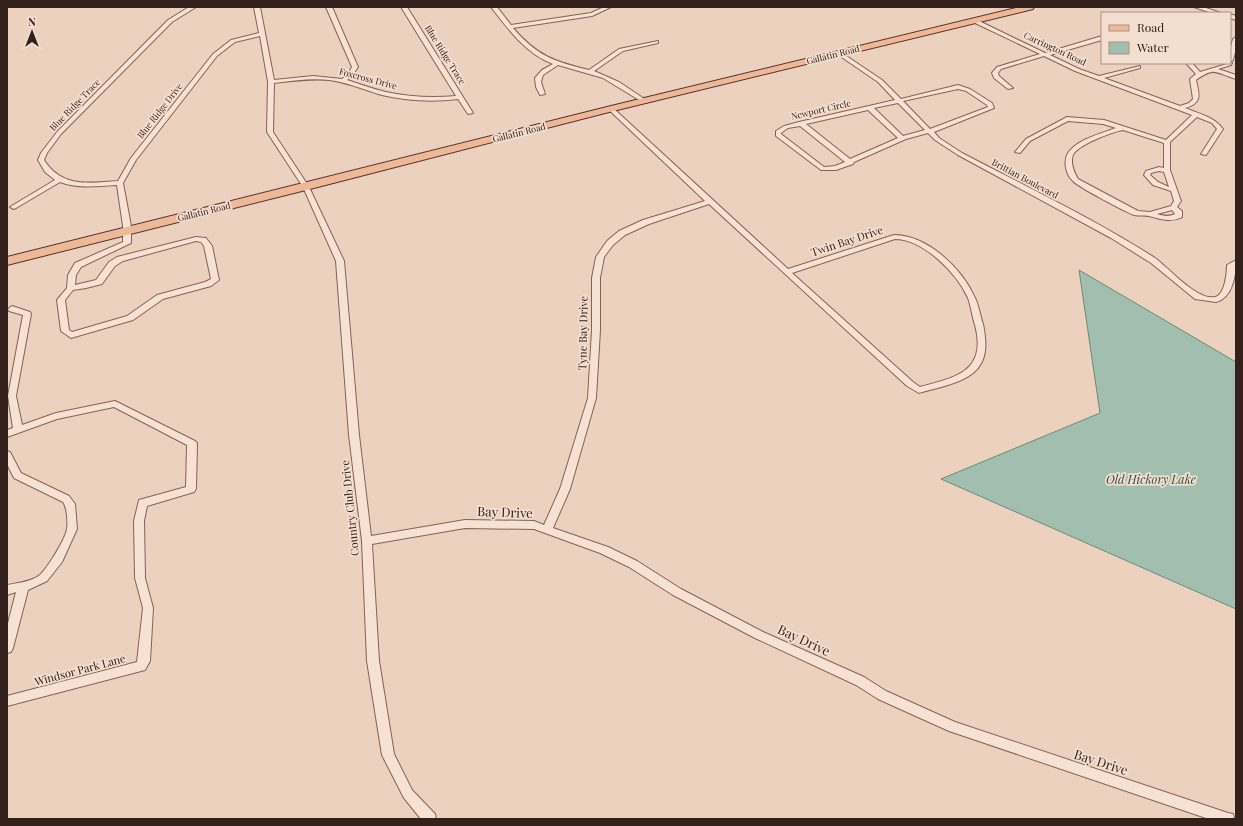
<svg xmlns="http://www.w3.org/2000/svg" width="1243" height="826" font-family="'Playfair Display',serif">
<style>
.water{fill:#a2beae;stroke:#6a8b79}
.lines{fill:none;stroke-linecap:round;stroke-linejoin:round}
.street-casing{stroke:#846258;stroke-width:2}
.primary-casing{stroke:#52332d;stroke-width:2}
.street{fill:#f7e1d2;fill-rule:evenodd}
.primary{fill:#efb997;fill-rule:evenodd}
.labels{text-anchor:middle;stroke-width:3.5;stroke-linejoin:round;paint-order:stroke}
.far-street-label{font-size:9px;fill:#34211c;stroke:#f4decf}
.street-label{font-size:11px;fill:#34211c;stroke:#f4decf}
.water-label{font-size:12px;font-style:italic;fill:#2c5445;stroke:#f4decf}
.near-street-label{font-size:13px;fill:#34211c;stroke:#f4decf}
</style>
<rect width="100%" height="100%" fill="#ecd1bf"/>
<!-- water -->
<path class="water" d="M 1079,270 L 1236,362 L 1236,609 L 941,479 L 1100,413 Z"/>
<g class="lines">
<defs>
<g id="street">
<path d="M 189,7 L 196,7 L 172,22 L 61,134 L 47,153 L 44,160 C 62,188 89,183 118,181 L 131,158 L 213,54 L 231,40 L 259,33 L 254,7 L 260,7 L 274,80 L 313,76 L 342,79 L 348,74 L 352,67 L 326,7 L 332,7 L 358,67 L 352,76 L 347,80 C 360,84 373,89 386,92 C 409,97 433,98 456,96 L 401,7 L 407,7 L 473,113 L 468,114 L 458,99 C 433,102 407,101 382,95 C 364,90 347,82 329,80 C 311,78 292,81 274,83 L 273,132 L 309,187 L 344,261 L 359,435 L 371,536 L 465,520 L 534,521 L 544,525 L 560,489 L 588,398 L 592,330 L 592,278 L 596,257 L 607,241 L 619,231 L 643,220 L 705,201 L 608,109 L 613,108 L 788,269 L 894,235 C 927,235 962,268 975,298 C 979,306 980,315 983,324 C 986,339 988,356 978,368 C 966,383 936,388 919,393 L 907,386 L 709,204 L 649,224 L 625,235 L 613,245 L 604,257 L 600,278 L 600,330 L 596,398 L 570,489 L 553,528 L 608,547 L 637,561 L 681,589 L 763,632 L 864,677 L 886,691 L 955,722 L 1228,813 L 1233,814 L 1234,819 L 1209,819 L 949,731 L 878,699 L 856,685 L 755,638 L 673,595 L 629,567 L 600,553 L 534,529 L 465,528 L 372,544 L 379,661 L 394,754 L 412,790 L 435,814 L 436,819 L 421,819 L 404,798 L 382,755 L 367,661 L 362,541 L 349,435 L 336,261 L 303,187 L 267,132 L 268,82 L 260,36 L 235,42 L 217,56 L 136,160 L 123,183 L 131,226 L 131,243 L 81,267 L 76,275 L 75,285 L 96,280 L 109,262 L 117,257 L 196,237 L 206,238 L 212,246 L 219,280 L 211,286 L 163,299 L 133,320 L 71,338 L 61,331 L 57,300 L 67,288 L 68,275 L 75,263 L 123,242 L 123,226 L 117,185 C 98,186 78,189 60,182 L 16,208 L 14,209 L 10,207 L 55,180 L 45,172 L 38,160 L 41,153 L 57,132 L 168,20 ZM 895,239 C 923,239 957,273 968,298 C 971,306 972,316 975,325 C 978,336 980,352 972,363 C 962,378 936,382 920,387 L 913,382 L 792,273 ZM 196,241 L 201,242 L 204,246 L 211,279 L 205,282 L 157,295 L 127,316 L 72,332 L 69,330 L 65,300 L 73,290 L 86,288 L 102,284 L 115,266 L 123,261 Z"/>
<path d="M 491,7 L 497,7 L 511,25 L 591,13 L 604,7 L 611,7 L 592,16 L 513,28 C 537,56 555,62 589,70 L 619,49 L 658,41 L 658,43 L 623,51 L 594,71 L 619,82 L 649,102 L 644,103 L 603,78 L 558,65 L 543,75 L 541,82 L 545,94 L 540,95 L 536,87 L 535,78 L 542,70 L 553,64 C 526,54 508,29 491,7 Z"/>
<path d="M 1194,7 L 1203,7 L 1221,13 L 1212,13 Z"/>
<path d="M 1230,14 L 1236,16 L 1236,20 L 1230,18 Z"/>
<path d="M 973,20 L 977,20 L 1045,53 L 1102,36 L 1102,40 L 1050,55 L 1079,69 L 1099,76 L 1140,66 L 1140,68 L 1104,78 L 1180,106 L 1189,103 L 1193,99 L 1190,79 L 1196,74 L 1186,63 L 1192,63 L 1200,72 L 1230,63 L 1230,50 L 1233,39 L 1236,37 L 1236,49 L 1233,60 L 1230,62 L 1232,63 L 1231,65 L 1218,69 L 1236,75 L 1236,79 C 1215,73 1216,66 1196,80 C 1199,94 1203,103 1185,108 C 1199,114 1213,116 1223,129 L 1206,155 L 1201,154 L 1217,129 L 1212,123 L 1197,117 L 1170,142 L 1170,170 L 1181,201 L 1177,207 L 1182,211 L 1182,217 C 1170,223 1161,219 1149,216 C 1144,215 1139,216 1134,215 C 1126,212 1078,187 1073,181 C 1066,175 1063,161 1068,153 C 1078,139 1100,134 1116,128 L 1103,124 L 1068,121 L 1030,141 L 1020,153 L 1015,152 L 1026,139 L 1067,117 L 1104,120 L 1166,140 L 1192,115 L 1075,71 L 1044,56 L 1001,69 L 998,73 L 999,76 L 1013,88 L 1008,89 L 994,78 L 992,73 L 997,67 L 1040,54 L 973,22 ZM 1123,130 L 1164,143 L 1164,168 L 1159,167 L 1146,171 L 1144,175 L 1153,185 L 1171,191 L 1174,201 L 1171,206 L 1150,212 L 1138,211 L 1078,179 C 1074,172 1070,163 1073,155 C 1077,145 1112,132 1123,130 ZM 1159,171 L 1164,172 L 1169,187 L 1158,182 L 1150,175 L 1151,173 ZM 1172,210 L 1175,214 C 1169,217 1163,216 1157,214 Z"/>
<path d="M 839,51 L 882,80 L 901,99 L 958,85 L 970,89 L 992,103 L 994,108 L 934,132 L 939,138 L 962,153 C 1027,187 1094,219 1155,258 C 1169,268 1197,301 1215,297 C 1225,295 1227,273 1227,265 L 1236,260 C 1236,274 1233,298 1216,302 L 1195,299 L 1151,263 L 1111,238 L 958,155 L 935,140 L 928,133 L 906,139 L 854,162 L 853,164 L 836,170 L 821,170 L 776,136 L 776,131 L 784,126 L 799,122 L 895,100 L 878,82 L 837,54 L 837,52 ZM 958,89 L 966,91 L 987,105 L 988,107 L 930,129 L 903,101 ZM 898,103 L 925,130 L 903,136 L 874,108 ZM 868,110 L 898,138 L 850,159 L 806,124 ZM 800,126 L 845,162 L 835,166 L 824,167 L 781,134 L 781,133 L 788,128 Z"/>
<path d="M 12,306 L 30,312 L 31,314 L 16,396 L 22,425 L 56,413 L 115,401 L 195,441 L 197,443 L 196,489 L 194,492 L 147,506 L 144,521 L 145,578 L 153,608 L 150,661 L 145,670 L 7,706 L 7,696 L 137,662 L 143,608 L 135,578 L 134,521 L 139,500 L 186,487 L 187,445 L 114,407 L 57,419 L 7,437 L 7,430 L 13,428 L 8,396 L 23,315 L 9,311 L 8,309 Z"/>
<path d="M 7,451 L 10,452 L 21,473 L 69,496 L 75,504 L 77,529 L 62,562 L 47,581 L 28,590 L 13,648 L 11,652 L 7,653 L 7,627 L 16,592 L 7,595 L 7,585 C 17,583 31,582 40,575 C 48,567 65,540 67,529 C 68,522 67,507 63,502 L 14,478 L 7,464 Z"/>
</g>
<path id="primary" d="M 1020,7 L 1034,7 L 1033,9 L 613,111 L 310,189 L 7,265 L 7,257 L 611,106 Z"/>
</defs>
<!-- street casing -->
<use href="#street" class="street-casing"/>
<!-- primary casing -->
<use href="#primary" class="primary-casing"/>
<!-- street -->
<use href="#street" class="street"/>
<!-- primary -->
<use href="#primary" class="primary"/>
</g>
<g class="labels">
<!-- far-street labels -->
<g class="far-street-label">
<text transform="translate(1055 49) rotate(25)" y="3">Carrington Road</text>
<text transform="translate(445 55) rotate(58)" y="3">Blue Ridge Trace</text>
<text transform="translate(833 55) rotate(-14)" y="3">Gallatin Road</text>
<text transform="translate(368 79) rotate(15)" y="3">Foxcross Drive</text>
<text transform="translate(75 105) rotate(-46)" y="3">Blue Ridge Trace</text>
<text transform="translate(821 110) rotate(-13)" y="3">Newport Circle</text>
<text transform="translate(160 111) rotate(-52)" y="3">Blue Ridge Drive</text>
<text transform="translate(519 133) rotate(-14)" y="3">Gallatin Road</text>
<text transform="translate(1025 179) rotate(28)" y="3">Brittian Boulevard</text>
<text transform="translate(204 212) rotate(-14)" y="3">Gallatin Road</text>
</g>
<!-- street labels -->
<g class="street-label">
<text transform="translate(847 241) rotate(-18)" y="4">Twin Bay Drive</text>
<text transform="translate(583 333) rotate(-89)" y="4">Tyne Bay Drive</text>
<text transform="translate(350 508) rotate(-96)" y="4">Country Club Drive</text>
<text transform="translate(80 670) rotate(-15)" y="4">Windsor Park Lane</text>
</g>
<!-- water labels -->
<g class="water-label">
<text x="1151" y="484">Old Hickory Lake</text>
</g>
<!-- near-street labels -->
<g class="near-street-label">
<text transform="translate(505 512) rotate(2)" y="5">Bay Drive</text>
<text transform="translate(804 640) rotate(25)" y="5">Bay Drive</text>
<text transform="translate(1101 762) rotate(18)" y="5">Bay Drive</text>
</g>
</g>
<!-- border -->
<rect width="1243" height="826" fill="none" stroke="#34211c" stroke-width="16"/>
<!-- legend -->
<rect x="1101" y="12" width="130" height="52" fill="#f4decf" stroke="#a79287"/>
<rect x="1109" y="25" width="20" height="6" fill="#efb997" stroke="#a79287"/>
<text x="1137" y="32" font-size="12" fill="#34211c">Road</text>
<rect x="1109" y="42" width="20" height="12" fill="#a2beae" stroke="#a79287"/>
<text x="1137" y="52" font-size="12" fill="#34211c">Water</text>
<!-- north arrow -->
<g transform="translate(32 32)" stroke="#f4decf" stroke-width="3" paint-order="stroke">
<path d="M0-3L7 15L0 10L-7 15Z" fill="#34211c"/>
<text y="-6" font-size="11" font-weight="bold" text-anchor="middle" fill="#34211c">N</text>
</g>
</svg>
